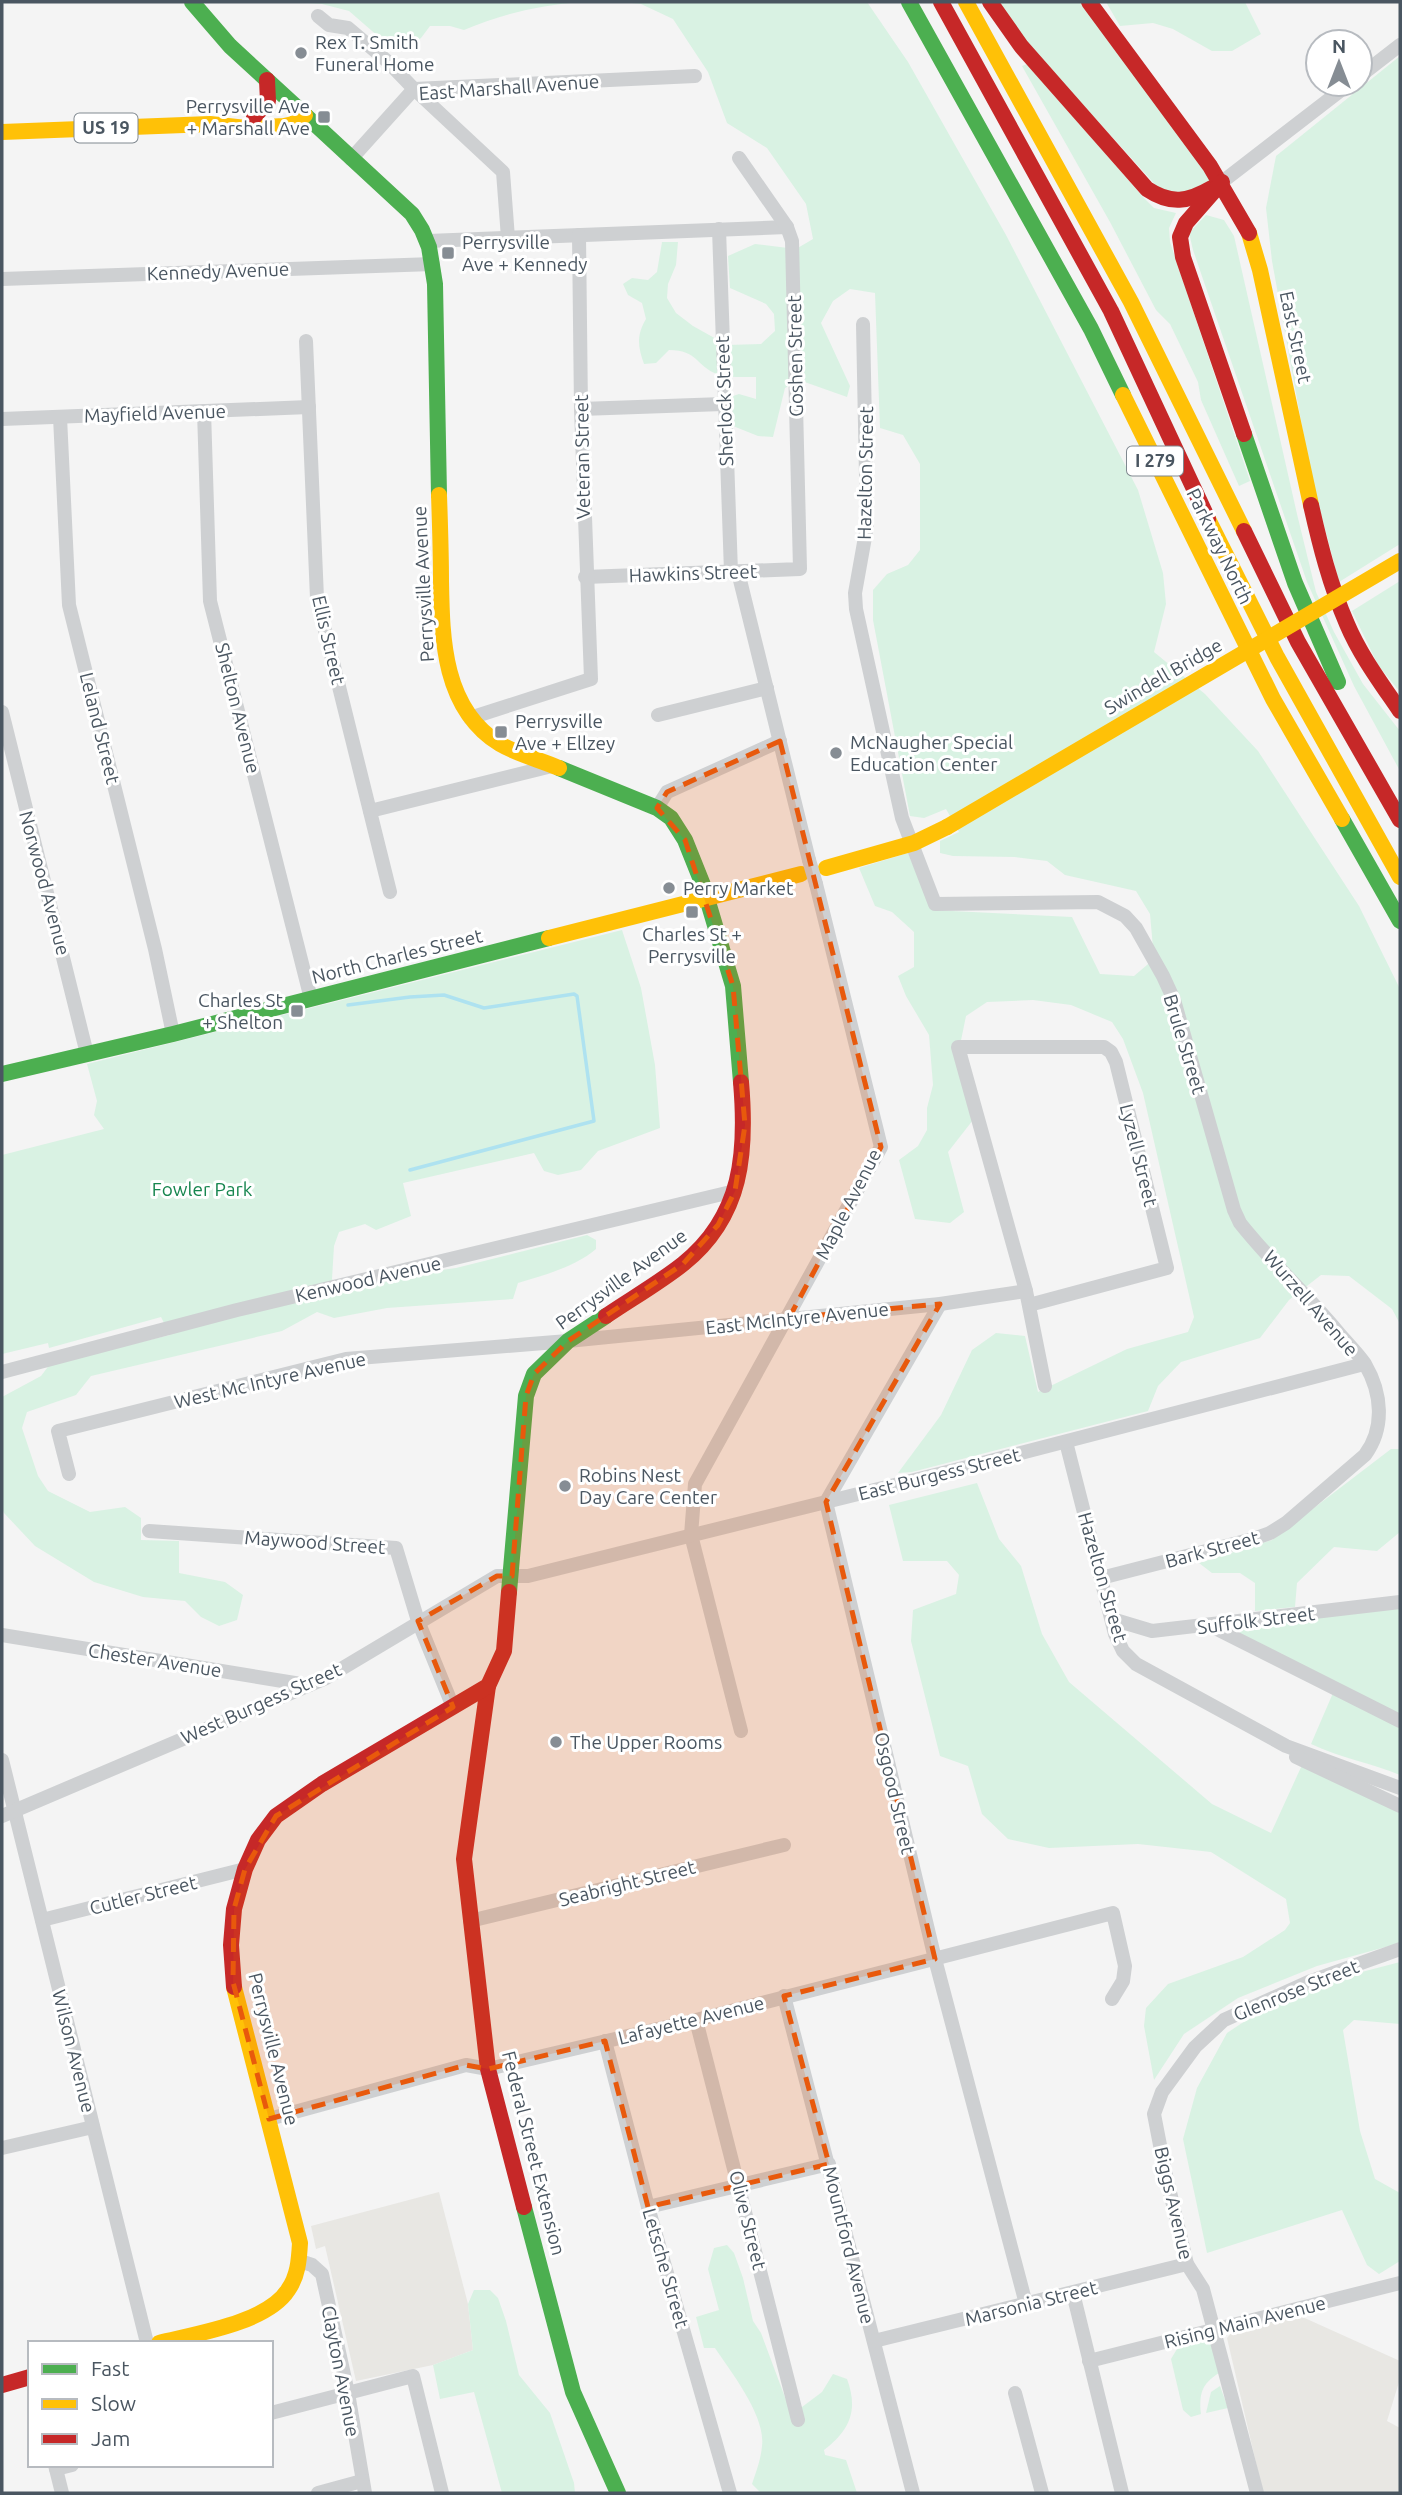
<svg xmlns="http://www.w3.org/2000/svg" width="1402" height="2495" font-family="Ubuntu,sans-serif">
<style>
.commercial{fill:#e8e7e3}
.green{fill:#d9f2e3}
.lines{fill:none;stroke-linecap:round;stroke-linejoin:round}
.stream{stroke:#aee2f0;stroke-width:3.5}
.street{stroke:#ced0d2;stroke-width:14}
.fast{stroke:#4caf50;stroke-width:16}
.slow{stroke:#ffc107;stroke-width:16}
.jam{stroke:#c62828;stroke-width:16}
.street-bridge{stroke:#ced0d2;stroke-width:14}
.slow-bridge{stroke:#ffc107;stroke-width:16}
.marked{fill:#e8590c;fill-opacity:0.2;stroke:#e8590c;stroke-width:5;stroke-dasharray:14 9;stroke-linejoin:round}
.poi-dot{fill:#868d94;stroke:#fff;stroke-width:2.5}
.labels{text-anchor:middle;stroke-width:6;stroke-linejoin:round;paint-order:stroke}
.shield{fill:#fff;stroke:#808990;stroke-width:2}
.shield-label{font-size:18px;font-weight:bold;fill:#4a5661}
.poi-label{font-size:19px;fill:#4a5661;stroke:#fff;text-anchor:start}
.street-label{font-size:19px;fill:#4a5661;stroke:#fff}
.park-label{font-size:19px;fill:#17864f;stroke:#fff}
</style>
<rect width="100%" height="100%" fill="#f4f4f4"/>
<!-- commercial -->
<g class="commercial">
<path d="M 439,2192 L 468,2304 L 473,2350 L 433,2365 L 356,2381 L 325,2246 L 316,2249 L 311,2226 Z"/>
<path d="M 1298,2315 L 1400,2361 L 1400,2379 L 1387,2421 L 1400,2428 L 1400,2493 L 1263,2493 L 1227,2338 L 1234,2330 Z"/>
</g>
<!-- green -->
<g class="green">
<path d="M 296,2 L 581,2 C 541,5 501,14 464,30 L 450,26 L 430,26 L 421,38 L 410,46 L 387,44 L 349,11 L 322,4 Z"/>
<path d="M 623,2 L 867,2 L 908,62 L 1006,235 L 1138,490 L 1163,573 L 1166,604 L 1154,652 L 1205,694 L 1258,751 L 1359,906 L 1400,989 L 1400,1324 L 1392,1309 L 1349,1276 L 1321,1275 L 1289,1300 L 1260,1338 L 1181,1362 L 1158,1386 L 1148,1411 L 912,1472 L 898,1473 L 941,1415 L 972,1350 L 996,1333 L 1025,1336 L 1038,1392 L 1127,1349 L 1188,1332 L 1194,1317 L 1143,1093 L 1123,1039 L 1112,1022 L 1071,1005 L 1033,1000 L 987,1002 L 966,1016 L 957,1060 L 973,1120 L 948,1152 L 964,1212 L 950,1223 L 915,1219 L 899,1160 L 918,1146 L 927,1130 L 927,1108 L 933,1085 L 929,1035 L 906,996 L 898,976 L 914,967 L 914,932 L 892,912 L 875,906 L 859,868 L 908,853 L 932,910 L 1072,917 L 1100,974 L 1134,976 L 1154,959 L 1150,914 L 1136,891 L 1065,875 L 1047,861 L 1015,857 L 953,856 L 940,853 L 940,841 L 959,832 L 946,809 L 924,818 L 910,816 L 873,620 L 873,590 L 887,574 L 908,565 L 920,550 L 920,464 L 903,435 L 880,428 L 875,293 L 850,289 L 833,301 L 821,323 L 850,386 L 847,397 L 799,380 L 785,388 L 773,437 L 758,436 L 733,426 L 730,397 L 739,394 L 756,399 L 756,377 C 743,377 729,378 717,374 C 696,366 698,350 669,350 L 656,363 L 644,364 C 638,347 636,336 646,319 L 642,303 L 628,295 L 623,284 L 632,278 L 648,280 L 657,272 L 662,242 L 678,242 L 676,265 L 668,284 L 667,298 L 676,313 L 693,326 L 727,345 L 761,344 L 775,331 L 774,314 L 766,304 L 730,288 L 728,256 L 755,244 L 796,249 L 813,239 L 806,204 L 767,148 L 727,123 L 708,72 L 673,19 L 641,4 Z"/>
<path d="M 990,2 L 1089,2 L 1222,182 L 1171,202 Z"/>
<path d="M 1106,2 L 1245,2 L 1261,34 L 1232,51 L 1212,51 L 1173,29 L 1153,23 L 1120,26 Z"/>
<path d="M 1400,56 L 1400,544 L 1339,582 L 1311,476 L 1272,261 L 1266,208 L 1276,156 Z"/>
<path d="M 1027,64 L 1144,198 L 1154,208 L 1176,213 L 1169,228 L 1170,242 L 1250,481 L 1239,486 L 1201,400 L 1198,382 L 1170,324 L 1156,310 L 1110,222 L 1022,66 Z"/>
<path d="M 1206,215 L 1224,220 L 1234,236 L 1297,514 L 1316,592 L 1334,632 L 1363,684 L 1400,731 L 1400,771 L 1354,686 L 1307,582 L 1193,250 L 1189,233 Z"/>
<path d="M 1400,581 L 1400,692 L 1378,665 L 1352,611 Z"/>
<path d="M 622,930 L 641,988 L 655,1065 L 660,1128 L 598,1151 L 581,1170 L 558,1175 L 544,1171 L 534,1153 L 403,1183 L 411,1216 L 376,1230 L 365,1224 L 339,1232 L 334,1246 L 332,1279 L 339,1288 L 398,1276 L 456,1268 L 587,1235 L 596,1240 L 596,1249 C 575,1267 544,1275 518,1283 L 513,1299 L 387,1308 L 334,1318 L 317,1312 L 282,1331 L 91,1376 L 76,1395 L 27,1412 L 22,1428 L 38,1476 L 48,1491 L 90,1512 L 125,1507 L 141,1518 L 141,1540 L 179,1541 L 179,1573 L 225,1582 L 243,1595 L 237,1620 L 219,1626 L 201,1617 L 185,1601 L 143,1597 L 94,1582 L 35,1546 L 4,1513 L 2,1508 L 2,1397 L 41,1376 L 50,1364 L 170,1335 L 161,1317 L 49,1348 L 48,1343 L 2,1354 L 2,1155 L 104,1129 L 94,1115 L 97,1101 L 87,1064 Z"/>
<path d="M 1391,1449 L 1400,1449 L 1400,1532 L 1377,1551 L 1334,1547 L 1297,1583 L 1295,1607 L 1255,1611 L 1255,1583 L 1240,1573 L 1212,1573 L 1199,1563 L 1272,1540 Z"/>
<path d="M 977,1483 L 999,1539 L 1021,1566 L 1042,1634 L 1069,1682 L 1212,1804 L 1271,1833 L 1302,1765 L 1400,1812 L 1400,1943 L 1317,1966 L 1238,1998 L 1184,2034 L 1154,2080 L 1144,2026 L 1146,2008 L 1168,1984 L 1243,1957 L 1285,1930 L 1290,1923 L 1286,1899 L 1211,1852 L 1138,1844 L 1049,1848 L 1008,1839 L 982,1814 L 968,1766 L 940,1756 L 911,1641 L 913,1610 L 956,1594 L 959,1575 L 947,1561 L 903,1561 L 889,1505 Z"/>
<path d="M 1400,1605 L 1400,1775 C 1371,1763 1340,1758 1311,1744 L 1336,1686 L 1284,1659 L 1282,1654 L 1242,1637 L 1237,1626 Z"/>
<path d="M 1400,1962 L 1400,2024 L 1354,2020 L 1343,2030 L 1360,2131 L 1375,2179 L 1400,2193 L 1400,2261 L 1379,2274 L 1367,2265 L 1342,2210 L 1207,2253 L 1183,2139 L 1197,2088 L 1227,2033 L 1272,2003 L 1358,1973 Z"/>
<path d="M 727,2245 L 734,2253 L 743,2278 L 753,2321 L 761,2333 L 786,2400 L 802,2407 L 822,2392 L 833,2374 L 847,2379 C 859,2411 849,2431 824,2450 L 825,2455 L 846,2460 L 857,2493 L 761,2493 L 752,2484 C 756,2472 761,2459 762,2446 C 766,2416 731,2372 715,2348 L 704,2348 L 696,2317 L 719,2310 L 708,2269 L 714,2248 Z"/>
<path d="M 474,2290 L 490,2290 L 498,2298 L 506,2321 L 519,2375 L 550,2413 L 574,2483 L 575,2493 L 502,2493 L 474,2392 L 440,2399 L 433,2365 L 473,2350 L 468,2304 Z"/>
<path d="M 1204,2339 L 1212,2345 L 1219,2373 C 1201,2384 1199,2395 1201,2414 L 1191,2417 L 1183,2410 L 1171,2359 L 1177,2349 Z"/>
<path d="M 1220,2386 L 1228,2408 L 1206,2413 L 1211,2392 Z"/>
</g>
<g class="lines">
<!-- stream -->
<path class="stream" d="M 348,1005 L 410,997 L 444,995 L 484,1008 L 574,994 L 577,996 L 594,1121 L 410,1170"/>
<!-- street -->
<g class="street">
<path d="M 318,16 L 329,25 L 348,28 L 387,61 L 414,89 L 503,172 L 508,238"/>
<path d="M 1360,76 L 1400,45"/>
<path d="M 351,159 L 414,89 L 695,76"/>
<path d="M 1222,182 L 1349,84"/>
<path d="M 719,229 L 731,572"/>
<path d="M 428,241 L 787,227"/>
<path d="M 2,279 L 433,264"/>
<path d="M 863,324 L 867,526 L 855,593 L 856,609 L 902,818 L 935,904 L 1098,902 L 1125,916 L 1136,928 L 1163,976 L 1174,1000 L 1234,1210 L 1240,1223 C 1270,1261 1306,1294 1337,1331 C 1346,1342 1357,1352 1365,1364 C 1382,1393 1385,1428 1365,1455 L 1286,1523 L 1270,1533 L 1253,1539 L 1101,1578"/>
<path d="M 306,341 L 317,598 L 390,892"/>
<path d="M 581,409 L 723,404"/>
<path d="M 204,411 L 210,601 L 311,999"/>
<path d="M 60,417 L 69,605 L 155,949 L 173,1034"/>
<path d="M 2,419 L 309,407"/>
<path d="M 738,572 L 809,860"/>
<path d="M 585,577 L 800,569 L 792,241 L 787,227 L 739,158"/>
<path d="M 2,712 L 87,1054"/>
<path d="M 658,715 L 767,688"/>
<path d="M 470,718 L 591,679 L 581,409 L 579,235"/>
<path d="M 657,808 L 667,792 L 780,741"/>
<path d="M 370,811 L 552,766"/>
<path d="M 940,1304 L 826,1502 L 935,1959 L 1026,2304"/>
<path d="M 1029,1305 L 1167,1268 L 1116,1062 L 1111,1052 L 1104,1047 L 958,1047 L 1026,1291 L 1045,1386"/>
<path d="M 2,1372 L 237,1310 L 735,1191"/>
<path d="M 1066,1442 L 1115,1634 L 1123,1651 L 1136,1664 L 1286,1746 L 1400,1788"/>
<path d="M 69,1474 L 58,1431 L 346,1359 L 568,1341 L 940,1304 L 1026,1291"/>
<path d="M 149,1531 L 396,1548 L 418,1621 L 453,1707"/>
<path d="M 1112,1619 L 1152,1631 L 1400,1602"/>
<path d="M 1211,1626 L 1400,1721"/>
<path d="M 2,1635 L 307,1685"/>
<path d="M 741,1731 L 691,1535 L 695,1484 L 881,1147 L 816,884"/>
<path d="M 1296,1757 L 1400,1806"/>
<path d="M 2,1760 L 147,2343"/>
<path d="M 2,1816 L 326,1678 L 497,1576 L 528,1576 L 971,1466 L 1364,1364"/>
<path d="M 42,1920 L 245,1869"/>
<path d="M 470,1921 L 784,1845"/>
<path d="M 784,1996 L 913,2493"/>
<path d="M 696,2020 L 798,2420"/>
<path d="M 605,2041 L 648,2207 L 730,2493"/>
<path d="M 269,2119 L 466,2065 L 488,2069 L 696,2020 L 1113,1913 L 1125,1966 L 1123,1981 L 1112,1999"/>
<path d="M 2,2148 L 93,2127"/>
<path d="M 648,2207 L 829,2164"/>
<path d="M 300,2261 L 312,2265 L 322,2274 L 348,2393 L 365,2493"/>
<path d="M 1073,2293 L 1122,2493"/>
<path d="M 874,2341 L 1187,2264"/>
<path d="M 1089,2361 L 1400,2283"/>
<path d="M 1015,2393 L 1042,2493"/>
<path d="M 271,2413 L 413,2376 L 442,2493"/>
<path d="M 55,2465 L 62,2493"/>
<path d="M 56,2469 L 72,2465"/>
<path d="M 318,2493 L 362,2481"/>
<path d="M 1257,2493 L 1203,2289 L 1187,2264 L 1165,2171 L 1154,2114 L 1162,2092 L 1195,2047 L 1224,2020 L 1311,1981 L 1400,1949"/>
</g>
<!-- fast -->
<g class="fast">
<path d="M 192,2 L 230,46 L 305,115"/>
<path d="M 909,2 L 1091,329 L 1123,395"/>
<path d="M 305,115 L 412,214 L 422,230 L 429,247 L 435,284 L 439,495"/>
<path d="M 1244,434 L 1295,583 L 1338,682"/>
<path d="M 559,768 L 657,808 L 671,818 L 685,840 L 703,885 L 733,986 L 741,1082"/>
<path d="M 1342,819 L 1400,921"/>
<path d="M 2,1074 L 173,1034 L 549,938"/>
<path d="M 509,1592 L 526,1396 L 534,1374 L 568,1341 L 606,1316"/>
<path d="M 524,2207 L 573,2392 L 618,2493"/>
</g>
<!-- slow -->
<g class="slow">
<path d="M 966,2 L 1131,302 L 1244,531"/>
<path d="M 2,132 L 210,124 L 246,128 L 284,126 L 293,124 L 305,115"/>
<path d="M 1249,233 L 1260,270 L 1311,505"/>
<path d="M 1123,395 L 1273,699 L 1342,819"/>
<path d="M 439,495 C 440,524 441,552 441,581 C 442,639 443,709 500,744 C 517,754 540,760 559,768"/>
<path d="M 1208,519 L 1277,657 L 1400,877"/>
<path d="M 826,868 L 914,843 L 947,827"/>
<path d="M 549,938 L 801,874"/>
<path d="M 159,2343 C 195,2334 267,2323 288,2290 C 298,2276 299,2260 300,2243 L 234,1987"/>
</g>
<!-- jam -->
<g class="jam">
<path d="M 941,2 L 1111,311 L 1208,519"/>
<path d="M 990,2 L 1021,46 L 1147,189 C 1171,205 1188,202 1212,188"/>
<path d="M 1089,2 L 1210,166 L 1249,233"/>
<path d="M 254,117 L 268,101 L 267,80"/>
<path d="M 1222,182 L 1186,223 L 1180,237 L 1183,257 L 1244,434"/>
<path d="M 1311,505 C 1320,545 1330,585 1347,624 C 1360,655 1381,683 1400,711"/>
<path d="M 1244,531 L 1298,642 L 1400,820"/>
<path d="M 606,1316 C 631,1299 659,1283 683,1264 C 743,1216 747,1152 741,1082"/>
<path d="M 488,1686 L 464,1859 L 488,2069 L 524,2207"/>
<path d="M 234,1987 L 231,1945 L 234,1909 L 245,1869 L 258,1840 L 276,1816 L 322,1784 L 488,1686 L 504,1651 L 509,1592"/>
<path d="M 2,2385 L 30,2377"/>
</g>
<!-- street-bridge -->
<path class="street-bridge" d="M 809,860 L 816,884"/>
<!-- slow-bridge -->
<path class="slow-bridge" d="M 947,827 L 1400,561"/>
</g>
<!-- marked area -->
<path class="marked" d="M 780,741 L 881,1147 L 789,1318 L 940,1304 L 826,1502 L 935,1959 L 784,1996 L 829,2164 L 648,2207 L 605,2041 L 488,2069 L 466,2065 L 269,2119 L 233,1982 L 234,1909 L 245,1869 L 276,1816 L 453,1707 L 418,1621 L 497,1576 L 512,1576 L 526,1396 L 534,1374 L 568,1341 L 683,1264 L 718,1225 L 735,1191 L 745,1125 L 733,986 L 685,840 L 657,808 L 667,792 Z"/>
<!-- markers -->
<g class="poi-dot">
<circle cx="301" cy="53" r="7"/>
<rect x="317" y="110" width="14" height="14" rx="3.5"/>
<rect x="441" y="246" width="14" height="14" rx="3.5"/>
<rect x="494" y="725" width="14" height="14" rx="3.5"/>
<circle cx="836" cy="753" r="7"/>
<circle cx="669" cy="888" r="7"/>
<rect x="685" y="905" width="14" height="14" rx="3.5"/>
<rect x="290" y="1004" width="14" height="14" rx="3.5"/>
<circle cx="565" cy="1486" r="7"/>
<circle cx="556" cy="1742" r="7"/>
</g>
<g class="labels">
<!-- shield labels -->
<g class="shield">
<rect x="74.5" y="113.5" width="63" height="29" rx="5"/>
<rect x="1127" y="446.5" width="56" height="29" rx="5"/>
</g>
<g class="shield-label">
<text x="106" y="134">US 19</text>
<text x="1155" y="467">I 279</text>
</g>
<!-- poi labels -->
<g class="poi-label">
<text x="315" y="49">Rex T. Smith<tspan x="315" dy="22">Funeral Home</tspan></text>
<text x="310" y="113" text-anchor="end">Perrysville Ave<tspan x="310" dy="22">+ Marshall Ave</tspan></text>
<text x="462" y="249">Perrysville<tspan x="462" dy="22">Ave + Kennedy</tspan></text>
<text x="515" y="728">Perrysville<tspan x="515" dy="22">Ave + Ellzey</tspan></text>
<text x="850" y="749">McNaugher Special<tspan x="850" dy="22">Education Center</tspan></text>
<text x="683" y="895">Perry Market</text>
<text x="692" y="941" text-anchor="middle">Charles St +<tspan x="692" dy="22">Perrysville</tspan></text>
<text x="283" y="1007" text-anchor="end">Charles St<tspan x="283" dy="22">+ Shelton</tspan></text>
<text x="579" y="1482">Robins Nest<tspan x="579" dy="22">Day Care Center</tspan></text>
<text x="570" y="1749">The Upper Rooms</text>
</g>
<!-- street labels -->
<g class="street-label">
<text transform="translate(509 87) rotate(-4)" y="7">East Marshall Avenue</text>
<text transform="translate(218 271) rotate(-2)" y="7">Kennedy Avenue</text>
<text transform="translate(1296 337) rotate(78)" y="7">East Street</text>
<text transform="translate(795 356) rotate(-91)" y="7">Goshen Street</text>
<text transform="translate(724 401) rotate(-92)" y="7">Sherlock Street</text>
<text transform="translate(155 413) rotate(-2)" y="7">Mayfield Avenue</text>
<text transform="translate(582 457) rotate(-91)" y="7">Veteran Street</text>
<text transform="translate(865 473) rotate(-89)" y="7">Hazelton Street</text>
<text transform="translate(1220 546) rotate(64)" y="7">Parkway North</text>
<text transform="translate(693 573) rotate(-2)" y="7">Hawkins Street</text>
<text transform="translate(423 584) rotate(-93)" y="7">Perrysville Avenue</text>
<text transform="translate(329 640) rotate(77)" y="7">Ellis Street</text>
<text transform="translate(1163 676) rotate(-30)" y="7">Swindell Bridge</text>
<text transform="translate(238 708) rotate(76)" y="7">Shelton Avenue</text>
<text transform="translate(100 728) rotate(76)" y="7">Leland Street</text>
<text transform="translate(45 883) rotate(75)" y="7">Norwood Avenue</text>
<text transform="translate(397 956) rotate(-14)" y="7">North Charles Street</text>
<text transform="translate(1185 1044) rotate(73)" y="7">Brule Street</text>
<text transform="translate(1139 1155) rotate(76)" y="7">Lyzell Street</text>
<text transform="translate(848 1204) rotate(-63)" y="7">Maple Avenue</text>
<text transform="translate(368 1279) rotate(-13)" y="7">Kenwood Avenue</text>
<text transform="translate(621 1279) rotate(-36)" y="7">Perrysville Avenue</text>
<text transform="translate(1311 1303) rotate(49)" y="7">Wurzell Avenue</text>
<text transform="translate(797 1318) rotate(-6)" y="7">East McIntyre Avenue</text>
<text transform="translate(270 1380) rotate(-13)" y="7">West Mc Intyre Avenue</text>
<text transform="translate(939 1474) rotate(-14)" y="7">East Burgess Street</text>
<text transform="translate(315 1542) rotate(4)" y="7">Maywood Street</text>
<text transform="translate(1212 1549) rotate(-15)" y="7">Bark Street</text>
<text transform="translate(1103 1577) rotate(74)" y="7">Hazelton Street</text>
<text transform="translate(1256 1620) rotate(-7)" y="7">Suffolk Street</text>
<text transform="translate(155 1660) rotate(9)" y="7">Chester Avenue</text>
<text transform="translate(261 1703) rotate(-24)" y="7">West Burgess Street</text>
<text transform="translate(895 1793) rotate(77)" y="7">Osgood Street</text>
<text transform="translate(627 1883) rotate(-14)" y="7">Seabright Street</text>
<text transform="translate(143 1895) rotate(-14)" y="7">Cutler Street</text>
<text transform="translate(1296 1990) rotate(-22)" y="7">Glenrose Street</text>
<text transform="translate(691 2020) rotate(-14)" y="7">Lafayette Avenue</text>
<text transform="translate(274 2049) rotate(76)" y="7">Perrysville Avenue</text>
<text transform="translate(74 2051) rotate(76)" y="7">Wilson Avenue</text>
<text transform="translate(534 2153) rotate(76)" y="7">Federal Street Extension</text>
<text transform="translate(1174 2203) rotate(77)" y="7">Biggs Avenue</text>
<text transform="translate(748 2220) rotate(76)" y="7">Olive Street</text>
<text transform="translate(849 2245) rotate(76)" y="7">Mountford Avenue</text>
<text transform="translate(666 2268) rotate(74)" y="7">Letsche Street</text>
<text transform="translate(1031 2303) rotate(-14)" y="7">Marsonia Street</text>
<text transform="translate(1245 2322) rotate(-14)" y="7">Rising Main Avenue</text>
<text transform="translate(341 2371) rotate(79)" y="7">Clayton Avenue</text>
</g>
<!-- park labels -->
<g class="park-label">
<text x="202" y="1196">Fowler Park</text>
</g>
</g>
<!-- border -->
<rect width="1402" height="2495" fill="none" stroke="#4a5661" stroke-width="7"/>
<!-- legend -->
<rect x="28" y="2341" width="245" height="126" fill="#ffffff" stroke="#b7bbc0" stroke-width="2"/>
<rect x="42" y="2364" width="35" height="10" fill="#4caf50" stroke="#b7bbc0" stroke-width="2"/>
<text x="91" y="2376" font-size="21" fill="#4a5661">Fast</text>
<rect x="42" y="2399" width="35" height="10" fill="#ffc107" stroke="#b7bbc0" stroke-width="2"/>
<text x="91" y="2411" font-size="21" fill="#4a5661">Slow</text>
<rect x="42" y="2434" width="35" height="10" fill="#c62828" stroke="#b7bbc0" stroke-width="2"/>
<text x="91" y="2446" font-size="21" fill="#4a5661">Jam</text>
<!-- north arrow -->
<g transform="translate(1339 63)"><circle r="33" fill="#ffffff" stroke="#b7bbc0" stroke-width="2"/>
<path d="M0-5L12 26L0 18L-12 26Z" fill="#868d94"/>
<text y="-10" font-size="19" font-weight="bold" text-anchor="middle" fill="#4a5661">N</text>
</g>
</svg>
